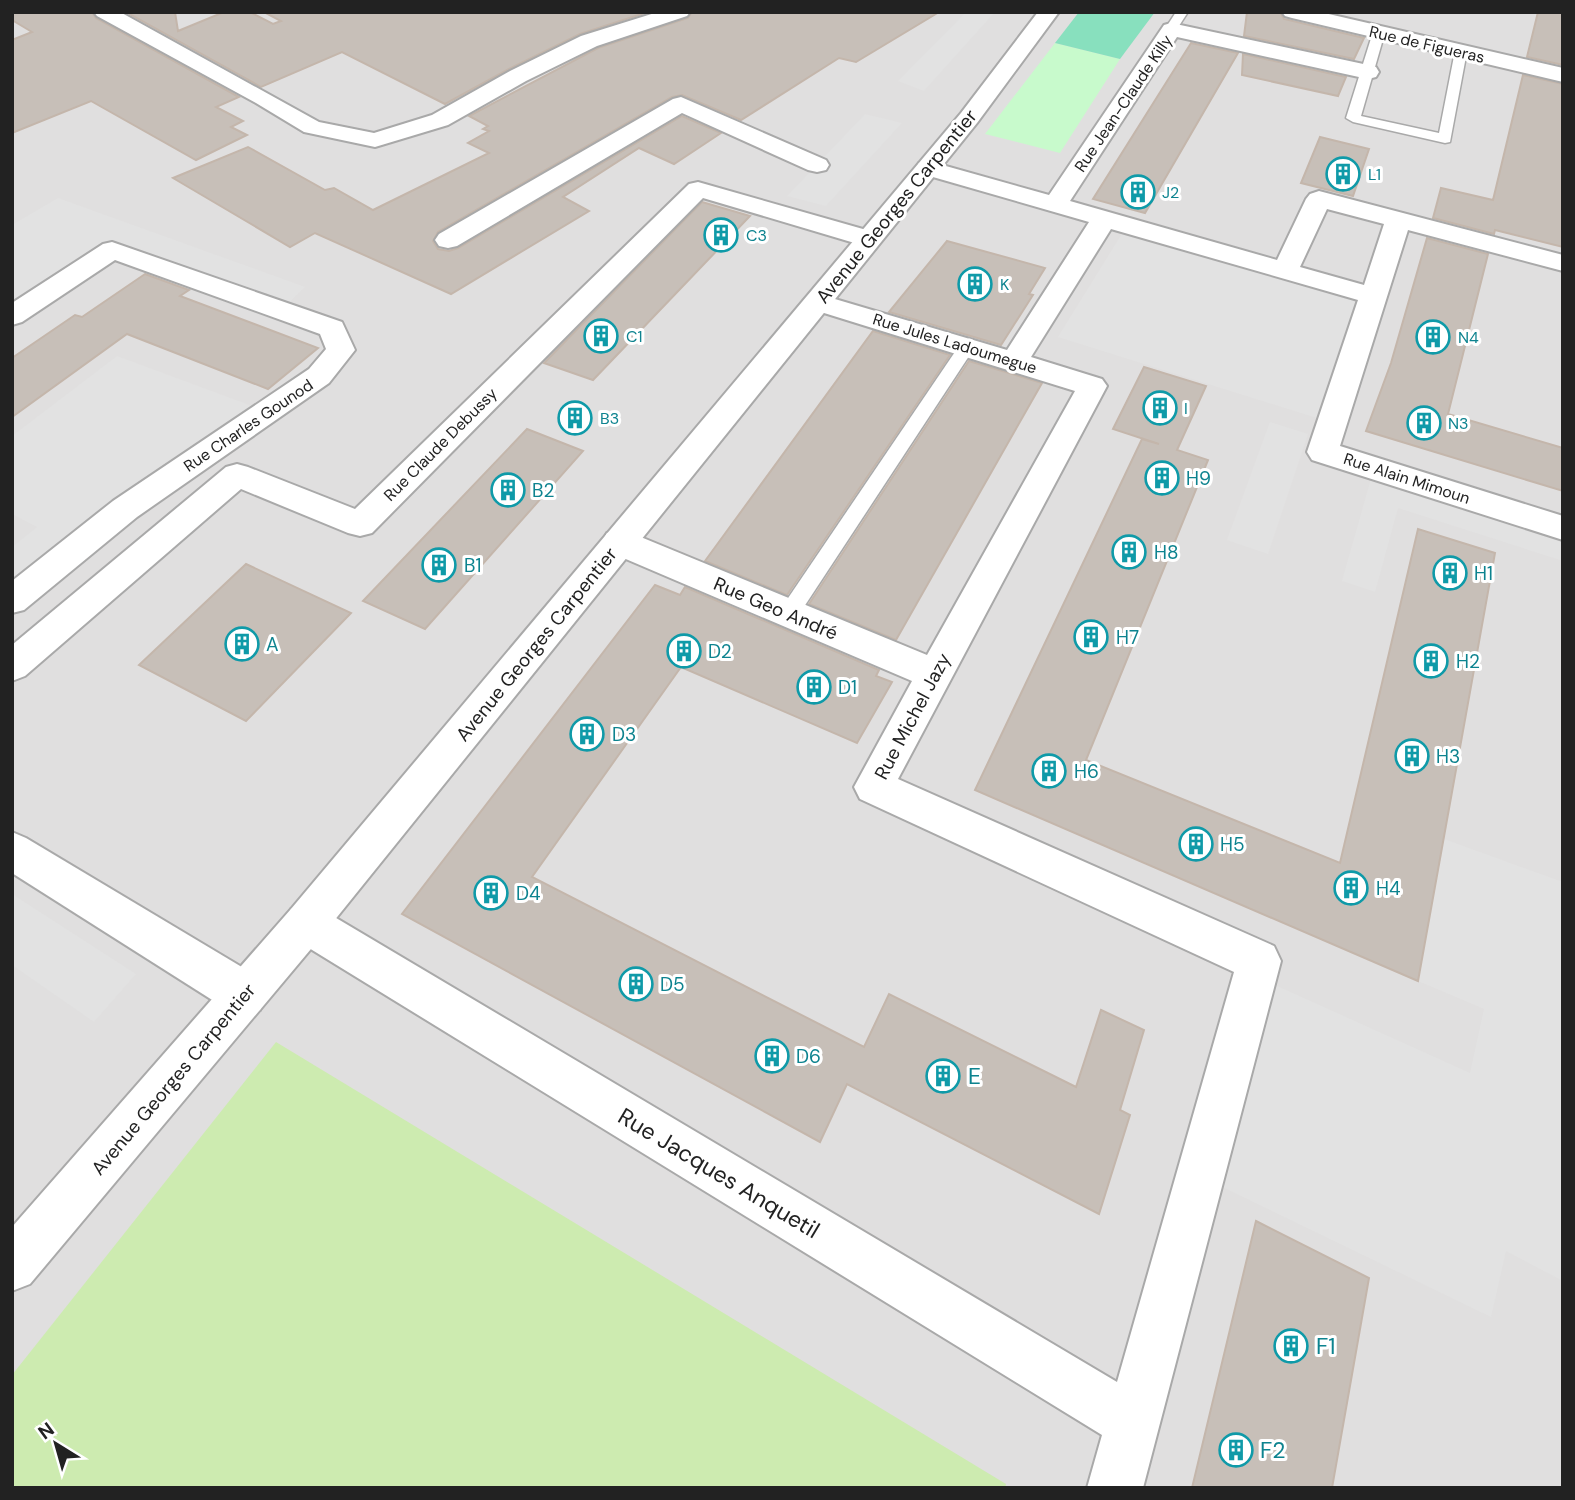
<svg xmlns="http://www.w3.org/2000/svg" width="1575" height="1500" font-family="'DM Sans',sans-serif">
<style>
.residential{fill:#e0dfdf}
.grass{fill:#cdebb0}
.park{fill:#c8facc}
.pitch{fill:#88e0be}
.parking{fill:#e2e2e2}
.building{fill:#c7bfb8;stroke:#c4b6ab;stroke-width:2}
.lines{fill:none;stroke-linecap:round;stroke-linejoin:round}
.service-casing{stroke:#a9a9a9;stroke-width:3}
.minor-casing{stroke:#a9a9a9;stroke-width:4}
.tertiary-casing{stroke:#a9a9a9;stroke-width:4}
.service{fill:#fff;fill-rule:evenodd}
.minor{fill:#fff;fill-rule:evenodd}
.tertiary{fill:#fff;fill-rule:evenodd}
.labels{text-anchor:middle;stroke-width:6;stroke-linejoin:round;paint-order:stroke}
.far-street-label{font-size:16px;fill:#222;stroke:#fff}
.far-culture-label{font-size:16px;fill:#0d838f;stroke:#fff;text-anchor:start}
.street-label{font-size:19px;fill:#222;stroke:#fff}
.culture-label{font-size:19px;fill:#0d838f;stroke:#fff;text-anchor:start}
.near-culture-label{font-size:23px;fill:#0d838f;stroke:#fff;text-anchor:start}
.near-street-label{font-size:23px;fill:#222;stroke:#fff}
</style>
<rect width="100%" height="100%" fill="#f2efe9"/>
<!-- residential -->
<rect class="residential" x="12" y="12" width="1551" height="1476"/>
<!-- grass -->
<path class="grass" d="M 276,1042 L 1006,1484 L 1005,1488 L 12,1488 L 12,1375 Z"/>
<!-- park -->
<path class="park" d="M 1055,43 L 1120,59 L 1060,153 L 985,134 Z"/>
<!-- pitch -->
<path class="pitch" d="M 1079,12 L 1155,12 L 1120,59 L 1055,43 Z"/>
<!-- parking -->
<g class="parking">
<path d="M 966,12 L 995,12 L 924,91 L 898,81 Z"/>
<path d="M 865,114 L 902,123 L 826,206 L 787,196 Z"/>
<path d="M 58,198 L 305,287 L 281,310 L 112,250 L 12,316 L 12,225 Z"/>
<path d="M 1123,232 L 1363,299 L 1320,419 L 1058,337 Z"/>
<path d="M 117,356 L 252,406 L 95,521 L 12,587 L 12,547 L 37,527 L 12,514 L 12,436 Z"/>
<path d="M 1270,422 L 1308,434 L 1268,554 L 1227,540 Z"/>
<path d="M 1374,468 L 1563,528 L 1563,561 L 1398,508 L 1375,592 L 1342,581 Z"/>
<path d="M 1444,839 L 1563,882 L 1563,1281 L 1506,1251 L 1491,1317 L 1200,1176 L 1255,976 L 1470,1073 L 1484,1009 L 1418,981 Z"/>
<path d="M 12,894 L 136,974 L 94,1022 L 12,965 Z"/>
</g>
<!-- building -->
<g class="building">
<path d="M 12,12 L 92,12 L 96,18 L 239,97 L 216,107 L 243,121 L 231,127 L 247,135 L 196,160 L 91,101 L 12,133 L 12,40 L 32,32 L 12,20 Z"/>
<path d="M 126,12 L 175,12 L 178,31 L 224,12 L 250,12 L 273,24 L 281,21 L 264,12 L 648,12 L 580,34 L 509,69 L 445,104 L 342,52 L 261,87 Z"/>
<path d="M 692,12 L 939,12 L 856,62 L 839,58 L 741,120 L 682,95 L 672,97 L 438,232 L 433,241 L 438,249 L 449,251 L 458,248 L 682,116 L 721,133 L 674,164 L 639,148 L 563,197 L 589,211 L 451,294 L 315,233 L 290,247 L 173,178 L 248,147 L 325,190 L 334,188 L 373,210 L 489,153 L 468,143 L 489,131 L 483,129 L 488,126 L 469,116 L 598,48 L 688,18 Z"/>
<path d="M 1247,12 L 1280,12 L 1284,19 L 1364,38 L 1354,59 L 1244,36 Z"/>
<path d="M 1538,12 L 1563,12 L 1563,65 L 1527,57 Z"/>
<path d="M 1191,43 L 1238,53 L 1145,213 L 1093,199 Z"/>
<path d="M 1243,54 L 1346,77 L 1338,96 L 1242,75 Z"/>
<path d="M 1523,75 L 1563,84 L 1563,247 L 1495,230 L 1494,234 L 1433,218 L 1441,188 L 1493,200 Z"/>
<path d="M 1320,137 L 1369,149 L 1353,196 L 1301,183 Z"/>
<path d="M 702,202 L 750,216 L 593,380 L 544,363 Z"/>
<path d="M 1427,238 L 1488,254 L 1448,414 L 1563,448 L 1563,491 L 1366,431 L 1391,363 Z"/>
<path d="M 947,241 L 1045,268 L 1029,294 L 1033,295 L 1001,345 L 889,312 Z"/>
<path d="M 145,274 L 189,290 L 180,296 L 318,348 L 268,389 L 127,334 L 12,417 L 12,358 L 75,315 L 82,317 Z"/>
<path d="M 873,331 L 950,355 L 787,595 L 705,561 Z"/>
<path d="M 969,361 L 1042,383 L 896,640 L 809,604 Z"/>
<path d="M 1144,367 L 1206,386 L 1177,450 L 1208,460 L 1086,760 L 1340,863 L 1418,529 L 1495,553 L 1418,981 L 975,790 L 1142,439 L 1159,444 L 1113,429 Z"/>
<path d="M 527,429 L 583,451 L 425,629 L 363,601 Z"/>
<path d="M 246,564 L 351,613 L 246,721 L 139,665 Z"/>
<path d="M 655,585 L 680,595 L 685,587 L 879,670 L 876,676 L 892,682 L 857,743 L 681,667 L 532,877 L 864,1047 L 889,994 L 1076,1087 L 1101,1010 L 1144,1030 L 1120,1110 L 1130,1115 L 1099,1214 L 847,1084 L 820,1142 L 402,914 Z"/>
<path d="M 1256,1221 L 1369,1278 L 1332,1488 L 1192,1488 Z"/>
</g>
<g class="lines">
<defs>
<g id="service">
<path d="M 1176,12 L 1188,12 L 1175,32 L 1167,32 L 1165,29 Z"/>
<path d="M 1379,28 L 1385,32 L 1361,116 L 1439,133 L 1455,51 L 1461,47 L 1467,51 L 1450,142 L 1445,143 L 1353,122 L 1346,118 L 1373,32 Z"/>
<path d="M 967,342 L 975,347 L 796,619 L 789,621 L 782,619 L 779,613 L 782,607 L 961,343 Z"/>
</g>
<g id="minor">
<path d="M 94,12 L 120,12 L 319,122 L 374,133 L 432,115 L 510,71 L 581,36 L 658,12 L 690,12 L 687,16 L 597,46 L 526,81 L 448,125 L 375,147 L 304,132 L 256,103 L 97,16 Z"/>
<path d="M 1282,12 L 1320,12 L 1563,68 L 1563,82 L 1292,18 L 1285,16 Z"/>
<path d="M 1171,23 L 1368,65 L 1376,67 L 1379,72 L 1376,77 L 1368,79 L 1177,37 L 1070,201 L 1277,260 L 1306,199 L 1310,194 L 1319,191 L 1563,255 L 1563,271 L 1408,230 L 1340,446 L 1563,516 L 1563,540 L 1312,460 L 1307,452 L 1358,300 L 1111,229 L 1031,357 L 1102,379 L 1107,386 L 898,779 L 1274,946 L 1281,961 L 1143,1488 L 1087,1488 L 1102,1435 L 291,937 L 285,923 L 291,909 L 306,903 L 321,909 L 1117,1382 L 1234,972 L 860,799 L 854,787 L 912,681 L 607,551 L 602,542 L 607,533 L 619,530 L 631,533 L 927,655 L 1075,391 L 808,308 L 804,302 L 808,296 L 818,294 L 1007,350 L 1089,222 L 919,173 L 916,168 L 919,163 L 928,161 L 1049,195 L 1164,25 ZM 1327,209 L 1384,224 L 1364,285 L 1300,267 Z"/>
<path d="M 681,97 L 826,160 L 829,165 L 826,170 L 817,172 L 808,170 L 682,113 L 457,246 L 448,248 L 439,246 L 435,240 L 439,234 L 673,99 Z"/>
<path d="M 698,182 L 877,233 L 881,239 L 877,245 L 868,247 L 703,198 L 372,533 L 360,536 L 348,533 L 241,489 L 25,676 L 12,681 L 12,645 L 226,467 L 237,464 L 248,467 L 355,509 L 689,184 Z"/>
<path d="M 112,242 L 342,322 L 355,350 L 329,383 L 137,517 L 24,610 L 12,613 L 12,581 L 113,501 L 309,369 L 326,349 L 320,334 L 115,260 L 22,322 L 12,325 L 12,303 L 103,244 Z"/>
<path d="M 12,832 L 26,838 L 260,978 L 266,994 L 260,1010 L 244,1016 L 228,1010 L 12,873 Z"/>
</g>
<path id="tertiary" d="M 1038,12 L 1059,12 L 977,123 L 321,937 L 30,1284 L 12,1291 L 12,1227 L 291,909 L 961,113 Z"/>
</defs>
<!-- service casing -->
<use href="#service" class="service-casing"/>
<!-- minor casing -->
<use href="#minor" class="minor-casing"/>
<!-- tertiary casing -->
<use href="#tertiary" class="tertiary-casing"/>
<!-- service -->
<use href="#service" class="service"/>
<!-- minor -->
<use href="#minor" class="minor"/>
<!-- tertiary -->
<use href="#tertiary" class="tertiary"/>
</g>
<!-- icons -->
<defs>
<symbol id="building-ring" viewBox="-11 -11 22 22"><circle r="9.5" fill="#fff" stroke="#0f9aa8" stroke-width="1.5"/><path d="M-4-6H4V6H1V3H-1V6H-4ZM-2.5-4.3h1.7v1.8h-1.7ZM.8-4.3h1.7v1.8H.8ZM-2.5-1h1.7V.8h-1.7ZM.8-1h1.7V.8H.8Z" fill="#0f9aa8"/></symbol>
</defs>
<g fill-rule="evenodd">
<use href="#building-ring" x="1324" y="155" width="38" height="38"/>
<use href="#building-ring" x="1119" y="173" width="38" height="38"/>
<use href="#building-ring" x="702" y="216" width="38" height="38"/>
<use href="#building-ring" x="956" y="265" width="38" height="38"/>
<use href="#building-ring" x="582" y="317" width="38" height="38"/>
<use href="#building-ring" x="1414" y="318" width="38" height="38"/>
<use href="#building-ring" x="1141" y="389" width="38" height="38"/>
<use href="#building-ring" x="556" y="399" width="38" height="38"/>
<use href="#building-ring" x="1405" y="404" width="38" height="38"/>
<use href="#building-ring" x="1143" y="459" width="38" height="38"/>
<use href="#building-ring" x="489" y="471" width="38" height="38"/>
<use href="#building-ring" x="1110" y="533" width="38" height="38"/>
<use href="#building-ring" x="420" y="546" width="38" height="38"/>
<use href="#building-ring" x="1431" y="554" width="38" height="38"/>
<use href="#building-ring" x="1072" y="618" width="38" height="38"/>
<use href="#building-ring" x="223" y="625" width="38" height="38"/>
<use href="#building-ring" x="665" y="632" width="38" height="38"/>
<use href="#building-ring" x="1412" y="642" width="38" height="38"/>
<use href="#building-ring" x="795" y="668" width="38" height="38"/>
<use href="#building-ring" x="568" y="715" width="38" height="38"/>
<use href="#building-ring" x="1393" y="737" width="38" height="38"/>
<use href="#building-ring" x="1030" y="752" width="38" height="38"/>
<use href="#building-ring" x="1177" y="825" width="38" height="38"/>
<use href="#building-ring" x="1332" y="869" width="38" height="38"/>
<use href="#building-ring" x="472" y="874" width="38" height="38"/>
<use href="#building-ring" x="617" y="965" width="38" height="38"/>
<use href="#building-ring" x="753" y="1037" width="38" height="38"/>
<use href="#building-ring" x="924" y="1057" width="38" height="38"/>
<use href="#building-ring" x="1272" y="1327" width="38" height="38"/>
<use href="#building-ring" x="1217" y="1431" width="38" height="38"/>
</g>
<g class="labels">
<!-- far-street labels -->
<g class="far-street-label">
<text transform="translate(1427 44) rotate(13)" y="6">Rue de Figueras</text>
<text transform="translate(1123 103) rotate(-56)" y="6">Rue Jean-Claude Killy</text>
<text transform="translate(955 343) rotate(17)" y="6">Rue Jules Ladoumegue</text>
<text transform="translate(248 425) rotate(-34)" y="6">Rue Charles Gounod</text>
<text transform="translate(440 444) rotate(-45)" y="6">Rue Claude Debussy</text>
<text transform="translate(1407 478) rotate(18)" y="6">Rue Alain Mimoun</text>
</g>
<!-- far-culture labels -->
<g class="far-culture-label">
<text x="1368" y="180">L1</text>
<text x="1162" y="198">J2</text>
<text x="746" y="241">C3</text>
<text x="1000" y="290">K</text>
<text x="626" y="342">C1</text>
<text x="1458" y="343">N4</text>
<text x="1184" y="414">I</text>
<text x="600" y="424">B3</text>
<text x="1448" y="429">N3</text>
</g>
<!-- street labels -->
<g class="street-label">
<text transform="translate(896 206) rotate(-51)" y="7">Avenue Georges Carpentier</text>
<text transform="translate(776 608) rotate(23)" y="7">Rue Geo André</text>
<text transform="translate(536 644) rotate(-51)" y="7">Avenue Georges Carpentier</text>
<text transform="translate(912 716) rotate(-62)" y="7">Rue Michel Jazy</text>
<text transform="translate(173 1079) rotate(-50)" y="7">Avenue Georges Carpentier</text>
</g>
<!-- culture labels -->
<g class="culture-label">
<text x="1186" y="485">H9</text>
<text x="532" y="497">B2</text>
<text x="1154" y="559">H8</text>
<text x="464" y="572">B1</text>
<text x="1474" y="580">H1</text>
<text x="1116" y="644">H7</text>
<text x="266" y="651">A</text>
<text x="708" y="658">D2</text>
<text x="1456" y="668">H2</text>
<text x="838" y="694">D1</text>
<text x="612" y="741">D3</text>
<text x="1436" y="763">H3</text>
<text x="1074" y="778">H6</text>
<text x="1220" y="851">H5</text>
<text x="1376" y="895">H4</text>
<text x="516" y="900">D4</text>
<text x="660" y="991">D5</text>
<text x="796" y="1063">D6</text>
</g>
<!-- near-culture labels -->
<g class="near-culture-label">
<text x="968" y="1084">E</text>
<text x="1316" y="1354">F1</text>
<text x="1260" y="1458">F2</text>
</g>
<!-- near-street labels -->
<g class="near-street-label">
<text transform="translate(719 1173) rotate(31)" y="8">Rue Jacques Anquetil</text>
</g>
</g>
<!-- border -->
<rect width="1575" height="1500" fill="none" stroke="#222222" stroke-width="28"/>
<!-- north arrow -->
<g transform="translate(56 1444) rotate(323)" stroke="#ffffff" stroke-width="5" paint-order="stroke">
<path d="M0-5L12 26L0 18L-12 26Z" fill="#222222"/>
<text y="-10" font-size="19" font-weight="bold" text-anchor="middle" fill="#222222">N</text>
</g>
</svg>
